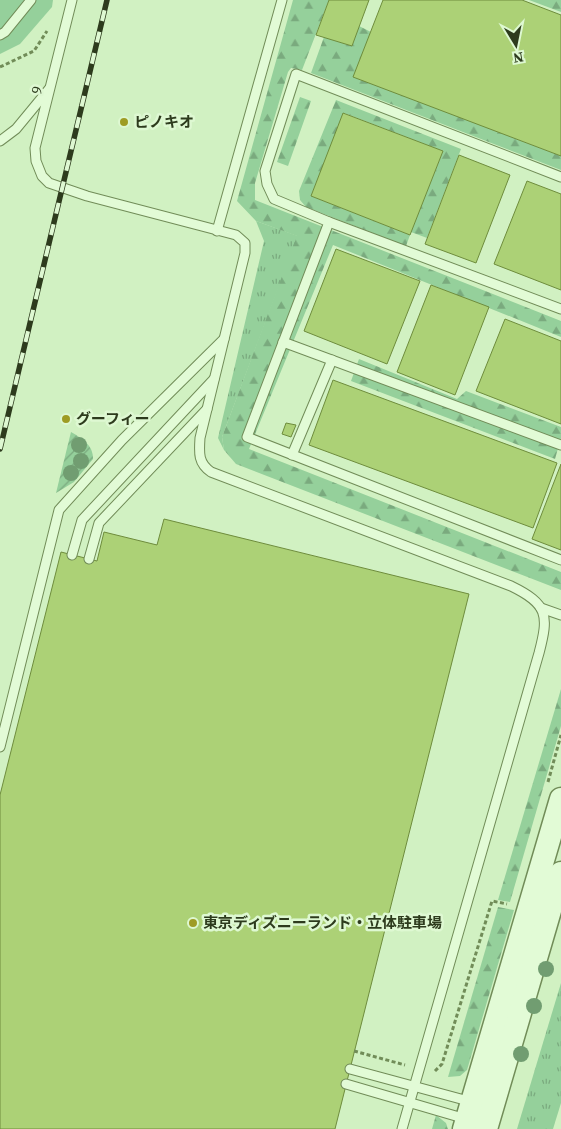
<svg xmlns="http://www.w3.org/2000/svg" width="561" height="1129" font-family="'Source Serif 4','Noto Sans JP',serif">
<style>
.grass{fill:url(#grass-tufts)}
.forest{fill:url(#forest-firs)}
.park{fill:#95d09b}
.garden{fill:url(#garden-furrows)}
.building{fill:#acd176;stroke:#6e8c3c}
.lines{fill:none;stroke-linecap:round;stroke-linejoin:round}
.service-casing{stroke:#718c58;stroke-width:11}
.tertiary-casing{stroke:#718c58;stroke-width:25}
.path{stroke:#718c58;stroke-width:3;stroke-dasharray:4 2.5;stroke-linecap:butt}
.service{stroke:#e2fbd6;stroke-width:9}
.tertiary{stroke:#e2fbd6;stroke-width:22}
.rail-casing{stroke:#2d3b1d;stroke-width:5.5}
.rail{stroke:#def8d2;stroke-width:4;stroke-dasharray:11;stroke-linecap:butt}
.tree{fill:#719d71}
.poi-dot{fill:#9e9c24;stroke:#def8d2;stroke-width:2}
.labels{text-anchor:middle;stroke-width:5;stroke-linejoin:round;paint-order:stroke}
.street-label{font-size:15px;fill:#2d3b1d;stroke:#def8d2}
.poi-label{font-size:15px;font-weight:bold;fill:#2d3b1d;stroke:#def8d2;text-anchor:start}
</style>
<defs>
<pattern id="grass-tufts" width="24" height="20" patternUnits="userSpaceOnUse" patternTransform="scale(1.25)"><rect width="24" height="20" fill="#95d09b"/><path d="M3 7l-1-3M5 7V3M7 7l1-3M15 17l-1-3M17 17v-4M19 17l1-3" fill="none" stroke="#7aaa7e"/></pattern>
<pattern id="forest-firs" width="22" height="20" patternUnits="userSpaceOnUse" patternTransform="scale(1.25)"><rect width="22" height="20" fill="#95d09b"/><path d="M5 1l3.5 6h-7zM16 11l3.5 6h-7z" fill="#7aaa7e"/></pattern>
<pattern id="garden-furrows" width="10" height="10" patternUnits="userSpaceOnUse" patternTransform="scale(1.25)"><rect width="10" height="10" fill="#95d09b"/><path d="M-1 1l2-2M0 10L10 0M9 11l2-2" fill="none" stroke="#7aaa7e"/></pattern>
</defs>
<rect width="100%" height="100%" fill="#d1f1c2"/>
<!-- grass -->
<g class="grass">
<path d="M 256,221 L 298,236 L 222,437 L 224,450 L 218,438 L 264,241 Z"/>
<path d="M 561,983 L 561,1103 L 553,1129 L 517,1129 Z"/>
</g>
<!-- forest -->
<g class="forest">
<path d="M 293,0 L 329,0 L 302,70 L 291,68 L 288,72 L 255,183 L 255,200 L 561,321 L 561,337 L 333,245 L 249,449 L 561,572 L 561,590 L 236,464 L 224,450 L 222,437 L 297,236 L 256,221 L 237,201 Z"/>
<path d="M 529,0 L 561,0 L 561,12 Z"/>
<path d="M 359,26 L 371,32 L 354,77 L 561,156 L 561,170 L 311,73 L 324,37 L 352,46 Z"/>
<path d="M 300,97 L 311,101 L 288,166 L 277,162 Z"/>
<path d="M 336,100 L 461,149 L 427,238 L 411,232 L 443,151 L 344,113 L 311,196 L 410,235 L 406,246 L 306,207 L 300,200 L 299,191 Z"/>
<path d="M 359,359 L 457,399 L 466,391 L 561,427 L 561,438 L 555,459 L 351,381 Z"/>
<path d="M 561,689 L 561,726 L 510,902 L 498,900 Z"/>
<path d="M 498,907 L 514,910 L 467,1070 L 460,1076 L 448,1077 Z"/>
<path d="M 436,1115 L 446,1123 L 448,1129 L 432,1129 Z"/>
</g>
<!-- park -->
<path class="park" d="M 0,0 L 53,0 L 52,7 L 20,44 L 0,54 Z"/>
<!-- garden -->
<path class="garden" d="M 71,432 C 83,439 93,445 93,459 L 74,482 L 56,493 Z"/>
<!-- building -->
<g class="building">
<path d="M 329,0 L 369,0 L 352,46 L 316,35 Z"/>
<path d="M 383,0 L 522,0 L 561,15 L 561,156 L 353,77 Z"/>
<path d="M 343,113 L 443,151 L 410,235 L 311,196 Z"/>
<path d="M 459,155 L 510,175 L 476,263 L 425,244 Z"/>
<path d="M 527,181 L 561,194 L 561,290 L 494,264 Z"/>
<path d="M 336,249 L 420,281 L 387,364 L 304,331 Z"/>
<path d="M 431,285 L 489,307 L 455,395 L 397,372 Z"/>
<path d="M 505,319 L 561,341 L 561,424 L 476,391 Z"/>
<path d="M 333,380 L 557,463 L 533,528 L 309,445 Z"/>
<path d="M 286,423 L 296,425 L 291,437 L 282,434 Z"/>
<path d="M 561,464 L 561,550 L 532,539 Z"/>
<path d="M 164,519 L 469,594 L 335,1129 L 0,1129 L 0,795 L 61,552 L 97,561 L 104,532 L 157,545 Z"/>
</g>
<g class="lines">
<defs>
<g id="service">
<path d="M 72,0 L 35,148 L 36,161 L 42,176 L 49,183 L 87,196 L 236,235 L 245,243 L 245,253 L 200,438 C 199,453 198,463 211,472 L 511,586 C 548,604 549,615 539,653 L 402,1129"/>
<path d="M 0,35 L 5,32 L 31,0"/>
<path d="M 0,141 L 16,129 L 49,89"/>
<path d="M 561,177 L 296,74 L 265,171 L 267,184 L 274,199 L 329,222 L 561,309"/>
<path d="M 329,222 L 247,437 L 561,560"/>
<path d="M 217,231 L 282,0"/>
<path d="M 283,342 L 561,445"/>
<path d="M 292,455 L 332,360"/>
<path d="M 72,555 L 82,520 L 214,379"/>
<path d="M 89,559 L 99,523 L 207,409"/>
<path d="M 541,608 L 561,615"/>
<path d="M 0,747 L 59,510 L 122,440 L 224,339"/>
<path d="M 350,1069 L 472,1102"/>
<path d="M 346,1084 L 466,1119"/>
</g>
<g id="tertiary">
<path d="M 464,1129 L 561,799"/>
<path d="M 486,1129 L 561,873"/>
</g>
</defs>
<!-- service casing -->
<use href="#service" class="service-casing"/>
<!-- tertiary casing -->
<use href="#tertiary" class="tertiary-casing"/>
<!-- path -->
<g class="path">
<path d="M 0,67 L 34,51 L 47,31"/>
<path d="M 548,782 L 561,735"/>
<path d="M 354,1051 L 405,1065"/>
<path d="M 435,1071 L 442,1064 L 492,901 L 507,904"/>
</g>
<!-- service -->
<use href="#service" class="service"/>
<!-- tertiary -->
<use href="#tertiary" class="tertiary"/>
<defs>
<path id="rail" d="M 0,449 L 107,0"/>
</defs>
<!-- rail casing -->
<use href="#rail" class="rail-casing"/>
<!-- rail -->
<use href="#rail" class="rail"/>
</g>
<!-- trees -->
<g class="tree">
<circle cx="79" cy="445" r="8"/>
<circle cx="81" cy="461" r="8"/>
<circle cx="71" cy="473" r="8"/>
<circle cx="546" cy="969" r="8"/>
<circle cx="534" cy="1006" r="8"/>
<circle cx="521" cy="1054" r="8"/>
</g>
<!-- markers -->
<g class="poi-dot">
<circle cx="124" cy="122" r="5"/>
<circle cx="66" cy="419" r="5"/>
<circle cx="193" cy="923" r="5"/>
</g>
<g class="labels">
<!-- street labels -->
<g class="street-label">
<text transform="translate(37 90) rotate(-75)" y="5">9</text>
</g>
<!-- poi labels -->
<g class="poi-label">
<text x="134" y="127">ピノキオ</text>
<text x="76" y="424">グーフィー</text>
<text x="203" y="928">東京ディズニーランド・立体駐車場</text>
</g>
</g>
<!-- north arrow -->
<g transform="translate(516 45) rotate(170)" stroke="#def8d2" stroke-width="4" paint-order="stroke">
<path d="M0-4L9 19L0 12L-9 19Z" fill="#2d3b1d"/>
<text y="-8" font-size="14" font-weight="bold" text-anchor="middle" fill="#2d3b1d">N</text>
</g>
</svg>
